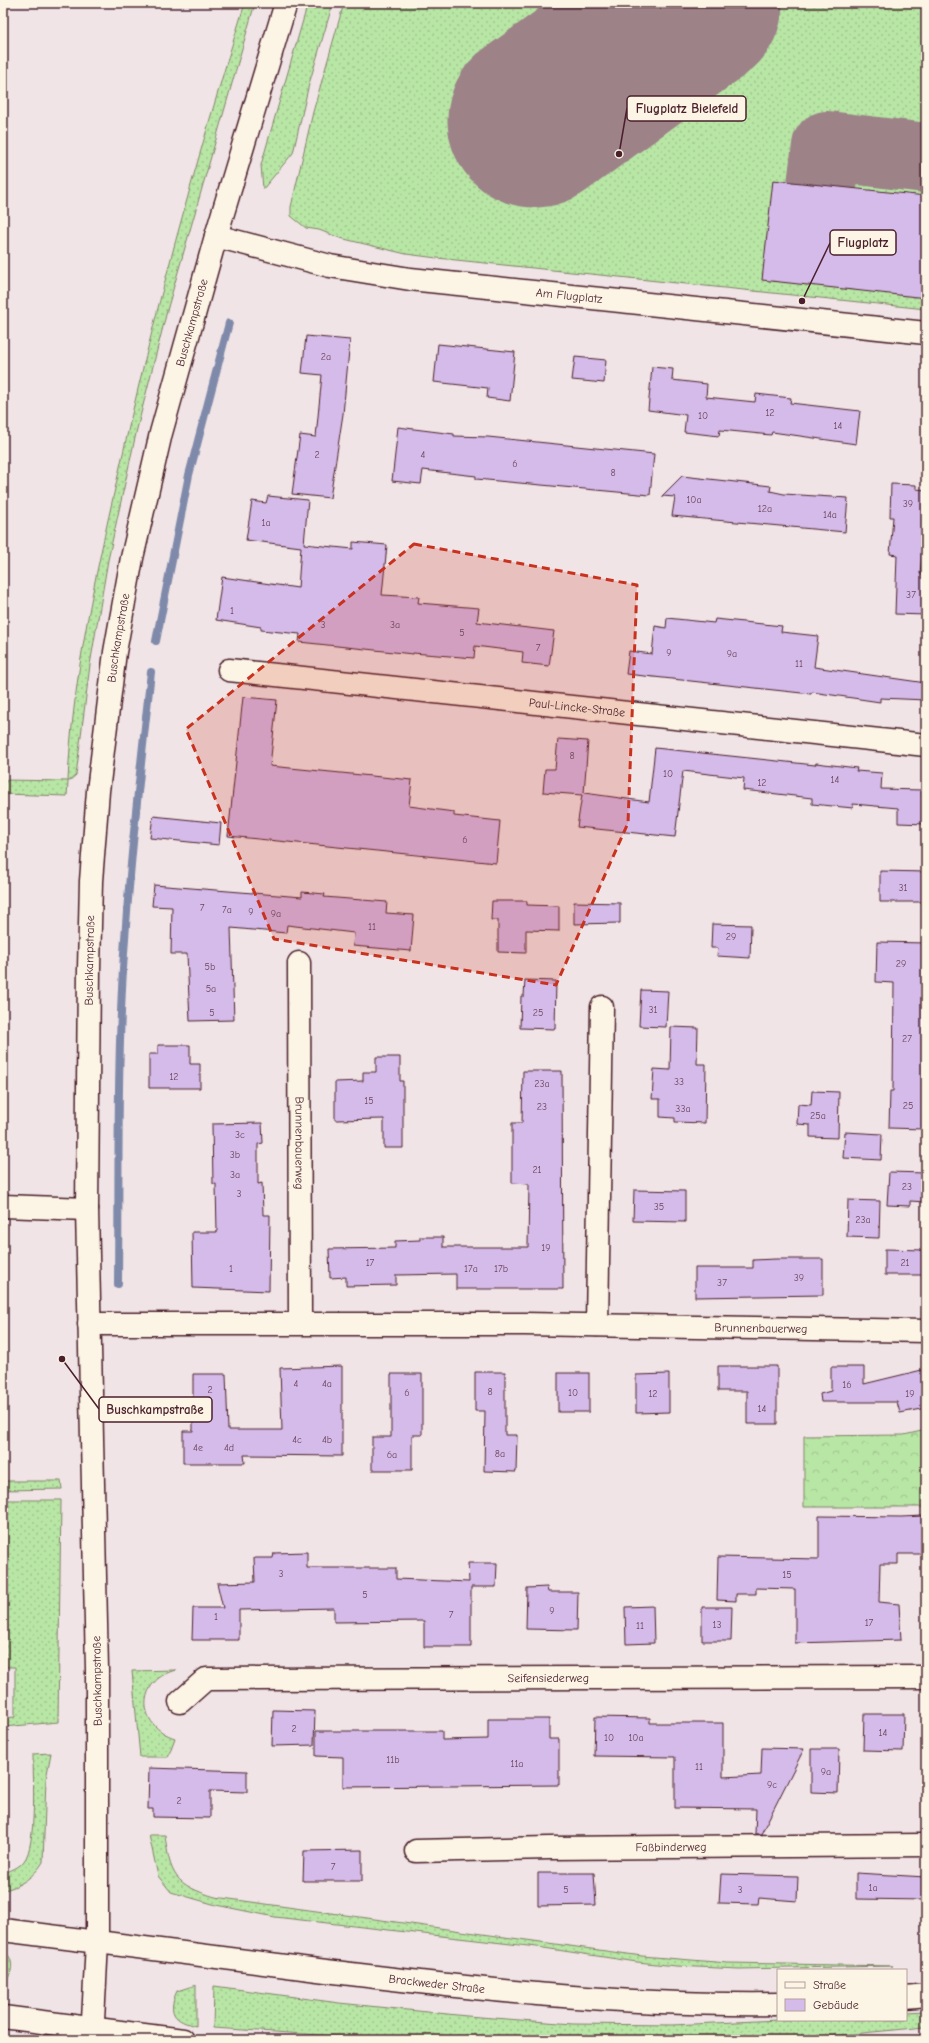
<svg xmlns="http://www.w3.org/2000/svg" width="929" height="2043" font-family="'Comic Neue',sans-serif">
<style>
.grass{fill:url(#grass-dots);stroke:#818268}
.forest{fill:url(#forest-crowns);stroke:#818268}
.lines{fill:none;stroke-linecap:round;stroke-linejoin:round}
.stream{stroke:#7f8aaa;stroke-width:8}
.taxiway{stroke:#9d8288;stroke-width:70}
.runway{stroke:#9d8288;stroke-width:175}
.building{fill:#d5bbea;stroke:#4a1f2b}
.street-casing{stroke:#4a1f2b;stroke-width:25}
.secondary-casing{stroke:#4a1f2b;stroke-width:25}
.street{stroke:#fcf5e5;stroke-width:22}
.secondary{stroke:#fcf5e5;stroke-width:22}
.marked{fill:#c8321e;fill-opacity:0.2;stroke:#c8321e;stroke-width:3;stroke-dasharray:8 5;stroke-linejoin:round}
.labels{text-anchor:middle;stroke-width:3;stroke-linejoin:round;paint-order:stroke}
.number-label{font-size:10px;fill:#6d465b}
.street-label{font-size:12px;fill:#4a1f2b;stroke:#fcf5e5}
.leader{fill:none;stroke:#4a1f2b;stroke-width:1.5}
.callout-dot{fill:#4a1f2b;stroke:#fcf5e5;stroke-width:1.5}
.callout{fill:#fcf5e5;stroke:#4a1f2b;stroke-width:1.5}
.callout-label{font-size:13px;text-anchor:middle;font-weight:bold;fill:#4a1f2b}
</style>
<defs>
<pattern id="grass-dots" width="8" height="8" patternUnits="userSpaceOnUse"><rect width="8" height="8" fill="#b8e6a5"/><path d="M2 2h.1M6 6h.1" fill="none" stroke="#a0c58e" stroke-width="1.8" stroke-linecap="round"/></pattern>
<pattern id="forest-crowns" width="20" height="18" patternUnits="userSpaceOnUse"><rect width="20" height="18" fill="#b8e6a5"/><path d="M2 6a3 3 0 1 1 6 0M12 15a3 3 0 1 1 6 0" fill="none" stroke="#a0c58e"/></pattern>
</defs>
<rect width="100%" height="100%" fill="#f0e4e6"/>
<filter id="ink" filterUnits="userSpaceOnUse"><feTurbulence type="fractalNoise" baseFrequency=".025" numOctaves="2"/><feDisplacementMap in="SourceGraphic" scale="8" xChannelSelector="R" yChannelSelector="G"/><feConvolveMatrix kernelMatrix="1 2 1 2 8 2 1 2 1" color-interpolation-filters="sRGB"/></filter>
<g filter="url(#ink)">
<!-- grass -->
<g class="grass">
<path d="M 245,3 L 255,3 L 168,307 L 137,429 L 108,560 L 90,665 L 76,775 L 68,782 L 67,796 L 3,794 L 3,780 L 68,781 C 72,682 95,577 117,480 C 152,320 196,160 245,3 Z"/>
<path d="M 308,3 L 333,3 L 309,84 L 293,153 L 263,189 L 261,165 Z"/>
<path d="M 344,3 L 926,3 L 926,309 L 437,258 L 406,254 L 340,238 L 319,230 L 306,228 L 291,216 L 291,207 L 313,112 Z"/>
<path d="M 3,1481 L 61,1481 L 62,1489 L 3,1490 Z"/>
<path d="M 3,1500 L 61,1500 L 58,1722 L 3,1727 L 3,1718 L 15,1717 L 15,1667 L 3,1667 Z"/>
<path d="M 176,1670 C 136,1680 136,1726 175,1738 L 168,1757 L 140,1757 L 132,1671 Z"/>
<path d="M 51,1753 L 46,1779 L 43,1862 C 35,1876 18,1888 3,1890 L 3,1873 C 10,1871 20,1867 24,1861 C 37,1845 33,1777 33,1754 Z"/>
<path d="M 149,1835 L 165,1835 C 170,1875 175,1885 215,1897 L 642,1956 L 728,1963 L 893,1966 L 739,1969 L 676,1966 L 637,1962 L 537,1947 L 275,1917 L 216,1905 L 171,1892 L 158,1876 Z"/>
<path d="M 3,1951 C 15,1957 14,1975 3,1983 Z"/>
<path d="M 196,1985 L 196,2026 C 174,2021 167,2013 177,1991 Z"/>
<path d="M 214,1986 L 339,2003 L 467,2016 L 573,2024 L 672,2025 L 778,2020 L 906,2020 L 906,2012 L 926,2011 L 926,2027 L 788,2040 L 396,2040 L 213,2028 Z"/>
</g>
<!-- forest -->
<path class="forest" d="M 926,1430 L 926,1507 L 804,1507 L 804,1436 L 904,1435 Z"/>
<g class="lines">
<!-- stream -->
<g class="stream">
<path d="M 156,641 L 189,475 L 229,323"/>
<path d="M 118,1284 C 119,1179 117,1074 123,969 C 129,870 140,771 151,672"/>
</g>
<!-- taxiway -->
<path class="taxiway" d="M 822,185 L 827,146 L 926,158"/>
<!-- runway -->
<path class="runway" d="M 535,120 L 695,3"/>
</g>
<!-- building -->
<g class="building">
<path d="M 773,180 L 926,196 L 926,298 L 762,280 Z"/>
<path d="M 306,336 L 350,340 L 343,414 L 330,498 L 292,494 L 300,435 L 316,437 L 322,375 L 302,373 Z"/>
<path d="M 438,344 L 515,352 L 510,401 L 487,398 L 488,388 L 434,382 Z"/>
<path d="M 575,357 L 606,360 L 604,383 L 572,380 Z"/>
<path d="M 652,367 L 673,369 L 672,380 L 707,384 L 706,397 L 755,402 L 756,394 L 791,398 L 790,403 L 860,411 L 856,444 L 772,432 L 771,435 L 720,430 L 719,436 L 684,432 L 686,415 L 648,410 Z"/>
<path d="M 398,427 L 454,434 L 454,436 L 488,437 L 654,454 L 650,495 L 476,479 L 476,476 L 423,470 L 421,484 L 392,481 Z"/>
<path d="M 682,476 L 771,486 L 770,491 L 784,494 L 848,498 L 845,532 L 672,516 L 675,497 L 662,496 Z"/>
<path d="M 891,484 L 916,485 L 916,489 L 926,490 L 926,525 L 925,525 L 920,574 L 926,574 L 926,615 L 895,614 L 897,555 L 890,554 L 893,517 L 890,517 Z"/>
<path d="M 268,496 L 308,500 L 304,544 L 353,549 L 353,542 L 387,545 L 382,595 L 419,597 L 418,603 L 479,608 L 477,622 L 554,631 L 549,666 L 522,663 L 523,652 L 475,646 L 474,658 L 413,653 L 413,654 L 299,642 L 300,634 L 261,630 L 261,627 L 216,620 L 222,577 L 298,588 L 301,547 L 246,540 L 252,501 L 266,503 Z"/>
<path d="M 667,618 L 714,623 L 715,619 L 782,626 L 781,632 L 818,636 L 814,667 L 926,683 L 926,700 L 880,698 L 880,702 L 812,692 L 811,694 L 626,674 L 629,651 L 652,654 L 655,626 L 666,628 Z"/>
<path d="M 243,697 L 277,700 L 270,766 L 412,780 L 409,806 L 454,812 L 454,816 L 500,821 L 496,863 L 228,836 Z"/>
<path d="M 558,739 L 588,741 L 584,793 L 649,802 L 655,748 L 815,765 L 816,763 L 857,768 L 856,771 L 882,773 L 881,789 L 922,790 L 922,796 L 926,796 L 926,824 L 898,823 L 898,808 L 853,804 L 853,808 L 812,804 L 812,798 L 743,790 L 744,778 L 683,771 L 675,837 L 577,827 L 582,795 L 543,792 L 545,769 L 555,769 Z"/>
<path d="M 153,816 L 221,823 L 219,845 L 150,838 Z"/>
<path d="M 880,871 L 926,872 L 926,902 L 880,902 Z"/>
<path d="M 154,885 L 302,897 L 302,892 L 325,894 L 324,897 L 387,902 L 386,913 L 414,915 L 411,951 L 353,946 L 354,933 L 287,925 L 286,933 L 231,928 L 234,1020 L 190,1021 L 187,954 L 171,954 L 172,907 L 152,906 Z"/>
<path d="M 492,901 L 527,901 L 527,905 L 559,906 L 559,931 L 526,930 L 526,953 L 498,952 L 498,920 L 491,920 Z"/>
<path d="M 574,902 L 620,903 L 620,923 L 574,924 Z"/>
<path d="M 712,924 L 751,925 L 750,958 L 717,956 L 718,948 L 711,948 Z"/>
<path d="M 877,942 L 926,943 L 926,1119 L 924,1119 L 924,1129 L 889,1128 L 890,1091 L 893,1091 L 894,983 L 876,982 Z"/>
<path d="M 525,980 L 556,981 L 555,1029 L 520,1028 L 521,996 L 524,996 Z"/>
<path d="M 641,990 L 668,991 L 666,1027 L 639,1026 Z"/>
<path d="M 671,1027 L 698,1028 L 697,1064 L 706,1064 L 705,1123 L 675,1122 L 675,1118 L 660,1117 L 660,1099 L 652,1099 L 654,1069 L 670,1070 Z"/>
<path d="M 158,1045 L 190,1045 L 190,1064 L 200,1064 L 200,1088 L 149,1088 L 149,1054 L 158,1054 Z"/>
<path d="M 376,1057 L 400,1057 L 400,1081 L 403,1081 L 403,1148 L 384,1148 L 384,1119 L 335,1120 L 335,1082 L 363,1081 L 363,1072 L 376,1072 Z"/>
<path d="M 523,1071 L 562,1071 L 563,1289 L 456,1289 L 456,1274 L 396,1275 L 396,1285 L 346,1286 L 346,1277 L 330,1278 L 329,1249 L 395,1248 L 395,1241 L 420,1240 L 420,1237 L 443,1237 L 443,1247 L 528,1247 L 529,1184 L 512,1183 L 512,1123 L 522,1123 Z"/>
<path d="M 812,1091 L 839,1092 L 838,1138 L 810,1137 L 810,1125 L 797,1124 L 798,1104 L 811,1105 Z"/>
<path d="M 262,1123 L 263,1143 L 258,1144 L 258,1184 L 262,1183 L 263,1215 L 270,1215 L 269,1291 L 193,1288 L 192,1232 L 217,1232 L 216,1184 L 213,1184 L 212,1124 Z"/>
<path d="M 845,1132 L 882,1134 L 881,1160 L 843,1158 Z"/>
<path d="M 889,1172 L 926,1173 L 926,1202 L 910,1201 L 910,1206 L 887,1205 Z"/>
<path d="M 634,1190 L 685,1191 L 685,1222 L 633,1221 Z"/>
<path d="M 848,1200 L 880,1201 L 879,1238 L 847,1237 Z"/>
<path d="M 885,1249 L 925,1250 L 925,1275 L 885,1275 Z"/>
<path d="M 776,1259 L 823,1259 L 823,1295 L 695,1297 L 695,1268 L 753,1268 L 753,1260 Z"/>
<path d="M 342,1366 L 342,1456 L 244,1455 L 245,1463 L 183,1463 L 183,1431 L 193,1431 L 193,1374 L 226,1374 L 228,1430 L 282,1430 L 280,1368 Z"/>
<path d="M 718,1366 L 777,1366 L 777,1424 L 747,1424 L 747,1391 L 718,1391 Z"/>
<path d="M 831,1367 L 864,1367 L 864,1384 L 926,1369 L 926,1408 L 900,1413 L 897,1402 L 821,1402 L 820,1394 L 831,1391 Z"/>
<path d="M 475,1372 L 505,1372 L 505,1435 L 517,1435 L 516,1472 L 484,1471 L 485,1411 L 475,1411 Z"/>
<rect x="558" y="1373" width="31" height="39"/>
<path d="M 391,1374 L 422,1374 L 422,1435 L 412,1435 L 412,1470 L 372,1470 L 372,1437 L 391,1437 Z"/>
<path d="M 669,1374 L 669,1412 L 636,1413 L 636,1375 Z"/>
<path d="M 819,1516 L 901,1517 L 923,1516 L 924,1554 L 898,1554 L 898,1564 L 880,1564 L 879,1602 L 899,1604 L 901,1640 L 795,1643 L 795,1589 L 756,1588 L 756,1594 L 736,1594 L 736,1601 L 717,1600 L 718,1557 L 819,1559 Z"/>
<path d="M 307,1552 L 307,1568 L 396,1568 L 396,1579 L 469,1582 L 468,1563 L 497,1563 L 496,1587 L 471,1587 L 471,1647 L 424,1647 L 424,1621 L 334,1622 L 334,1608 L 239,1610 L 239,1640 L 192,1640 L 193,1608 L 223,1608 L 217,1583 L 255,1582 L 254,1558 L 273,1558 L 274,1553 Z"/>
<path d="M 547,1587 L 548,1592 L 578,1592 L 577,1630 L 526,1629 L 527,1588 Z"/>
<path d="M 653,1606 L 654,1643 L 626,1644 L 625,1607 Z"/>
<path d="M 702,1607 L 732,1607 L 731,1641 L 702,1641 Z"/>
<path d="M 273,1710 L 315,1711 L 314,1745 L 272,1746 Z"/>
<path d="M 864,1714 L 904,1714 L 903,1751 L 863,1750 Z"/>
<path d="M 595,1717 L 650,1718 L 650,1723 L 723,1723 L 723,1777 L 761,1775 L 762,1748 L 804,1749 L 761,1834 L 755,1834 L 756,1809 L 675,1808 L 675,1757 L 594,1756 Z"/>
<path d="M 488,1719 L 549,1719 L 549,1739 L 559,1739 L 559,1785 L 343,1787 L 343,1757 L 316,1756 L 316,1731 L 442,1731 L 442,1740 L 488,1739 Z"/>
<path d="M 811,1749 L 839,1749 L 838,1793 L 811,1792 Z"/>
<path d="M 149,1768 L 247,1771 L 247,1792 L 210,1791 L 210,1818 L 153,1817 L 153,1809 L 148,1809 Z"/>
<path d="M 362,1850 L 362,1881 L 303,1881 L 304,1851 Z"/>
<path d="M 538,1873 L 594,1873 L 596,1905 L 538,1906 Z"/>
<path d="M 856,1873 L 926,1877 L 926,1900 L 856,1899 Z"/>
<path d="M 721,1874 L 798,1876 L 797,1901 L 759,1898 L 758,1904 L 719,1903 Z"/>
</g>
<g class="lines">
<defs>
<g id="street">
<path id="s1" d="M 216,236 L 330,266 L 410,279 L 926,333"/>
<path id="s2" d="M 229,670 L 926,745"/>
<path id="s3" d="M 299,963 L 300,1323"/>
<path d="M 3,1206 L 87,1209"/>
<path id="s4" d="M 89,1324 L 524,1324 L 926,1331"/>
<path d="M 597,1325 L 602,1007"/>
<path id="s5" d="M 180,1702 L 206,1679 L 926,1677"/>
<path id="s6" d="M 416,1851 L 550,1848 L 926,1845"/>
</g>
<g id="secondary">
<path id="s7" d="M 3,1930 C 108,1944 213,1957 318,1970 C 473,1989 621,2006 778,2004"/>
<path d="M 906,1997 L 926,1995"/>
<path d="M 3,2017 L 183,2040"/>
<path id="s8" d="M 92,2040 L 97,1942 L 97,1669 L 87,1209 L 89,969 L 91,881 L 98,791 L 115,652 L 132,558 L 161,433 L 216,236 L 286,3"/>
</g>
</defs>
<!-- street casing -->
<use href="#street" class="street-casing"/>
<!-- secondary casing -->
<use href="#secondary" class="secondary-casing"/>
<!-- street -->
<use href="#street" class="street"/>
<!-- secondary -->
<use href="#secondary" class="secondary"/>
</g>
</g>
<!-- marked area -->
<path class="marked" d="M 414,544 L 637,585 L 628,823 L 556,985 L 274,939 L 186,729 Z"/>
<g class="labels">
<!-- number labels -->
<g class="number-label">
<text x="326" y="360">2a</text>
<text x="770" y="416">12</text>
<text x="703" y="419">10</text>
<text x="838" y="429">14</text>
<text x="317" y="458">2</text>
<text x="423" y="458">4</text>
<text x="515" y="467">6</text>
<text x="613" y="476">8</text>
<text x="694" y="503">10a</text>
<text x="908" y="507">39</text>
<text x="765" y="512">12a</text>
<text x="830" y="518">14a</text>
<text x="266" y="526">1a</text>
<text x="911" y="598">37</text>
<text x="232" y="614">1</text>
<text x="323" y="628">3</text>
<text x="395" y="628">3a</text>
<text x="462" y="636">5</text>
<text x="538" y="651">7</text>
<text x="669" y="656">9</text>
<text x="732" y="657">9a</text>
<text x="799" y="667">11</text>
<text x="572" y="759">8</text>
<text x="668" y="777">10</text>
<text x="835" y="783">14</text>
<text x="762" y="786">12</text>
<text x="465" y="843">6</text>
<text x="903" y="891">31</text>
<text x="202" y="911">7</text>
<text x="227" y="913">7a</text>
<text x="251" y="915">9</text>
<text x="276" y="917">9a</text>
<text x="372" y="930">11</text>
<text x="731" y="940">29</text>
<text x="901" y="967">29</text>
<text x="210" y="970">5b</text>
<text x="211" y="992">5a</text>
<text x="653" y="1013">31</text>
<text x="212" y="1016">5</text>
<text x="538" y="1016">25</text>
<text x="907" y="1042">27</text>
<text x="174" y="1080">12</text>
<text x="679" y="1085">33</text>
<text x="542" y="1087">23a</text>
<text x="369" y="1104">15</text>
<text x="908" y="1109">25</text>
<text x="542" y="1110">23</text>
<text x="683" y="1112">33a</text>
<text x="818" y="1119">25a</text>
<text x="240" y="1138">3c</text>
<text x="235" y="1158">3b</text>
<text x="537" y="1173">21</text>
<text x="235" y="1178">3a</text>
<text x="907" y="1190">23</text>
<text x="239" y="1197">3</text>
<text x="659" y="1210">35</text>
<text x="863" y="1223">23a</text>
<text x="546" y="1251">19</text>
<text x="370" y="1266">17</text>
<text x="905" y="1266">21</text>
<text x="231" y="1272">1</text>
<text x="471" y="1272">17a</text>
<text x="501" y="1272">17b</text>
<text x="799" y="1281">39</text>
<text x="722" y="1286">37</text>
<text x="296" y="1387">4</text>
<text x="327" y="1387">4a</text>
<text x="847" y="1388">16</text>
<text x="210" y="1393">2</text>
<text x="490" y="1395">8</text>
<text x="407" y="1396">6</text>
<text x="573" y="1396">10</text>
<text x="653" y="1397">12</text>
<text x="910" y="1397">19</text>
<text x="762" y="1412">14</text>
<text x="297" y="1443">4c</text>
<text x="327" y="1443">4b</text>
<text x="198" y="1451">4e</text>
<text x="229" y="1451">4d</text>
<text x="500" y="1457">8a</text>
<text x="392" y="1458">6a</text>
<text x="281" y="1577">3</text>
<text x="787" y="1578">15</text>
<text x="365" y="1598">5</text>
<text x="552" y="1614">9</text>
<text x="451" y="1618">7</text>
<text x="216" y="1620">1</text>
<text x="869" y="1626">17</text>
<text x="717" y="1628">13</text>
<text x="640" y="1629">11</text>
<text x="294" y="1732">2</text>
<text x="883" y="1736">14</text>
<text x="609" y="1741">10</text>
<text x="636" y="1741">10a</text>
<text x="393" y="1763">11b</text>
<text x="517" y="1767">11a</text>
<text x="699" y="1770">11</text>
<text x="826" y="1775">9a</text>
<text x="772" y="1788">9c</text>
<text x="179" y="1804">2</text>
<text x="333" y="1870">7</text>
<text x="873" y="1891">1a</text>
<text x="566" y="1893">5</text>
<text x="740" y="1893">3</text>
</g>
<!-- street labels -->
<g class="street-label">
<text dy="4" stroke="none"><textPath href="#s1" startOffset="359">Am Flugplatz</textPath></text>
<text dy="4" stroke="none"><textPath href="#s8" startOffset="1728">Buschkampstraße</textPath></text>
<text dy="4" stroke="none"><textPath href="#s8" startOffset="1404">Buschkampstraße</textPath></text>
<text dy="4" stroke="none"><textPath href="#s2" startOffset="350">Paul-Lincke-Straße</textPath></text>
<text dy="4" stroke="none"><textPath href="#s8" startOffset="1080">Buschkampstraße</textPath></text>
<text dy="4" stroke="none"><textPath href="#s3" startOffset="180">Brunnenbauerweg</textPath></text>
<text dy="4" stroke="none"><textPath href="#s4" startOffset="672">Brunnenbauerweg</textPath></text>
<text dy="4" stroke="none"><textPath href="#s5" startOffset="377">Seifensiederweg</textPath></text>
<text transform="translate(97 1681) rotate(-91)" y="4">Buschkampstraße</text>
<text dy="4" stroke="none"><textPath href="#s6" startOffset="255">Faßbinderweg</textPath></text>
<text dy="4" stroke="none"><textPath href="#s7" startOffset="437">Brackweder Straße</textPath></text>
</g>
</g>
<!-- callouts -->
<path class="leader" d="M619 154L627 108M802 301L830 243M62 1359L99 1409"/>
<g class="callout-dot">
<circle cx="619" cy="154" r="4"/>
<circle cx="802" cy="301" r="4"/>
<circle cx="62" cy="1359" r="4"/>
</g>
<g class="callout">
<rect x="627" y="96" width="119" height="25" rx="4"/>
<rect x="830" y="230" width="66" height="25" rx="4"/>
<rect x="99" y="1397" width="113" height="25" rx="4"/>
</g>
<g class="callout-label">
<text x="687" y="113">Flugplatz Bielefeld</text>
<text x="863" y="247">Flugplatz</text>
<text x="155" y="1414">Buschkampstraße</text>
</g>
<!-- margin -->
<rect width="929" height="2043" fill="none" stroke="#fcf5e5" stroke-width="16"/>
<rect x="8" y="8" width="913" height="2027" fill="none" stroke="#4a1f2b" stroke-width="1.5" filter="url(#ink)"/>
<!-- legend -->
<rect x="777" y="1969" width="130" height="52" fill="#fcf5e5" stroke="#b59f9b"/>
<rect x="785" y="1982" width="20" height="6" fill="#fcf5e5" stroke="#b59f9b"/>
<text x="813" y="1989" font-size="12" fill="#4a1f2b">Straße</text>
<rect x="785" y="1999" width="20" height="12" fill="#d5bbea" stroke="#b59f9b"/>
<text x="813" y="2009" font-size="12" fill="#4a1f2b">Gebäude</text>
</svg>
